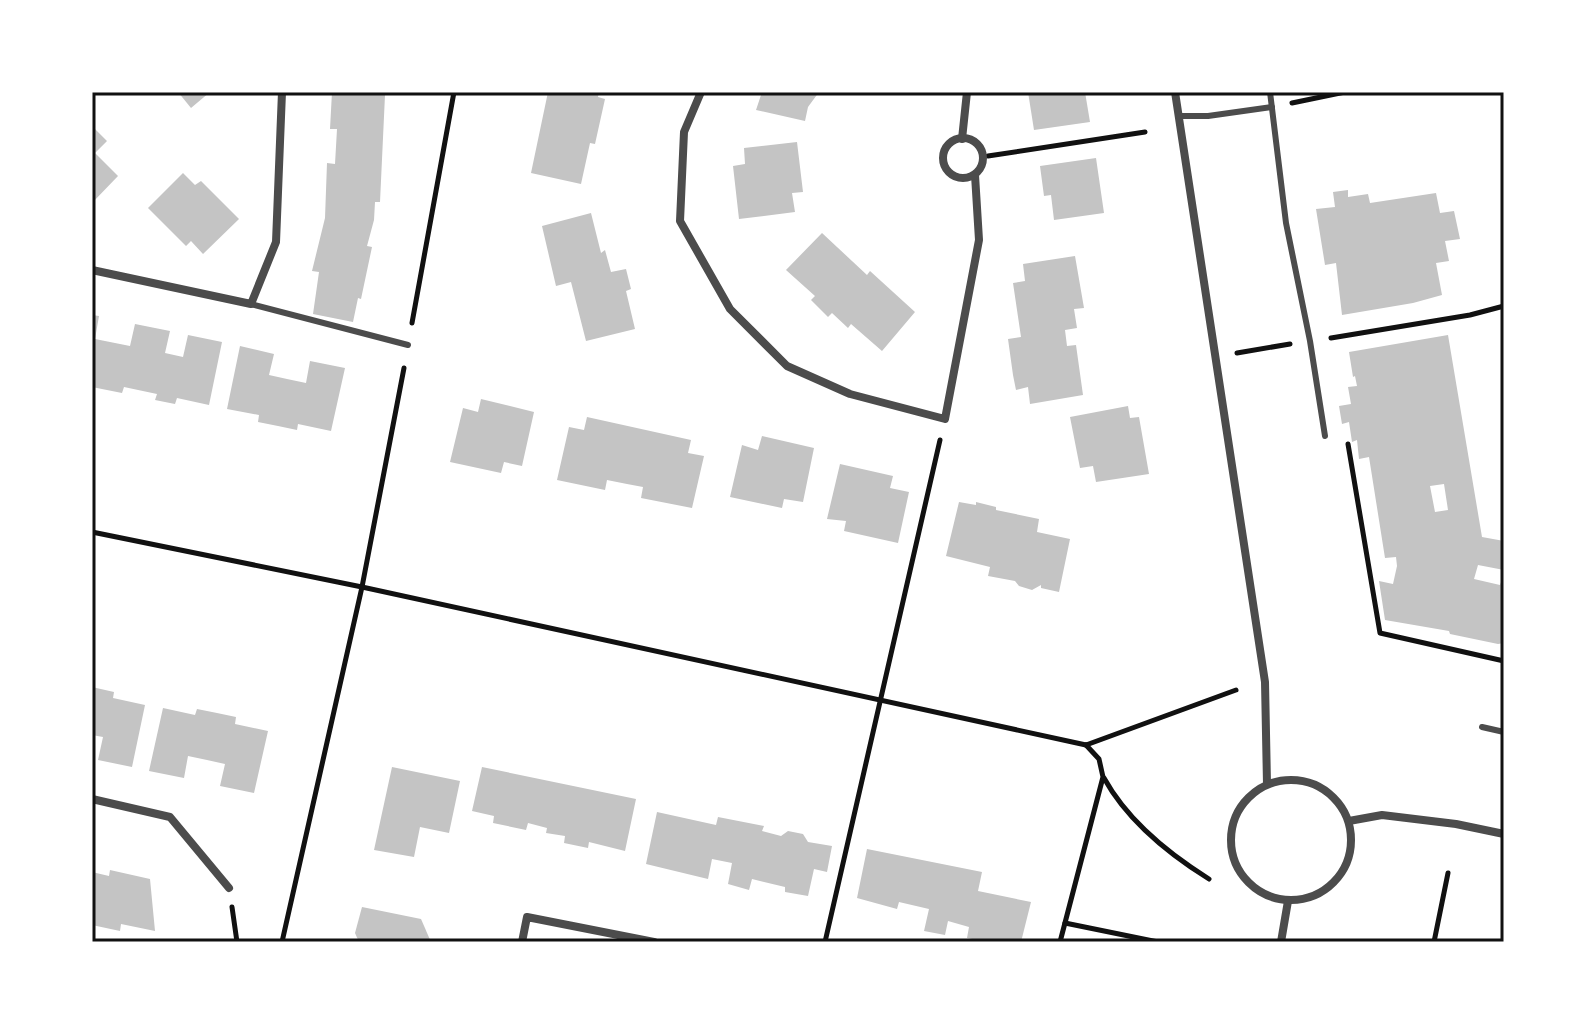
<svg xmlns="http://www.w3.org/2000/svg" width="1596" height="1034" font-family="'Archivo Narrow',sans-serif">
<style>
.building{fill:#c4c4c4;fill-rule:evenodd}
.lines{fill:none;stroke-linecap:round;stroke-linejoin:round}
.path{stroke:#111;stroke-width:5}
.service{stroke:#4c4c4c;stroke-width:6}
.minor{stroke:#4c4c4c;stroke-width:8}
.neatline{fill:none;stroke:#111;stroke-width:3}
</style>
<rect width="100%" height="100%" fill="#fff"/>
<!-- building -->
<g class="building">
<path d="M 178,92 L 210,92 L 191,108 Z"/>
<path d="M 332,92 L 381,92 L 381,95 L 385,95 L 380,202 L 375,202 L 374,220 L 367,246 L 372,247 L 361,299 L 358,298 L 353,322 L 313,314 L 319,272 L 312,271 L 325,218 L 327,163 L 335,164 L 337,129 L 330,129 Z"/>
<path d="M 548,92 L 599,92 L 598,97 L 605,99 L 595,144 L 590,143 L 581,184 L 531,173 Z"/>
<path d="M 762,92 L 819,92 L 808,107 L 805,121 L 756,110 Z"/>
<path d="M 1028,92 L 1085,92 L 1090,122 L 1034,130 Z"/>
<path d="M 92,126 L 107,141 L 95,153 L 118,176 L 92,203 Z"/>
<path d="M 797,142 L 803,192 L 792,193 L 795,212 L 739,219 L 733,166 L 745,164 L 744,148 Z"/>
<path d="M 1096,158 L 1104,213 L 1054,220 L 1051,195 L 1044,196 L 1040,166 Z"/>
<path d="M 183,173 L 195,185 L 201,181 L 239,219 L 203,254 L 191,241 L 186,246 L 148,208 Z"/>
<path d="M 1348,190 L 1348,197 L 1368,194 L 1370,203 L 1436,193 L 1440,213 L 1454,211 L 1460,239 L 1445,241 L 1449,261 L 1436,263 L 1442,295 L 1413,303 L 1342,315 L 1336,263 L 1325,265 L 1316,209 L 1335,207 L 1333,192 Z"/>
<path d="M 591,213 L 601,253 L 605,250 L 611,272 L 626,269 L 631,289 L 626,291 L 635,329 L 586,341 L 571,282 L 556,286 L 542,226 Z"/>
<path d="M 822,233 L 867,275 L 870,271 L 915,312 L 882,351 L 851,324 L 848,328 L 832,313 L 828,317 L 811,300 L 815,296 L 786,270 Z"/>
<path d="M 1075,256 L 1084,308 L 1074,309 L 1077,328 L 1065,330 L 1067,346 L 1076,345 L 1083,395 L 1030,404 L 1028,387 L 1016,390 L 1013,375 L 1008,339 L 1021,337 L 1013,283 L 1025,281 L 1023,264 Z"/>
<path d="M 92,315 L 99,316 L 95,339 L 130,346 L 135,324 L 170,331 L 165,353 L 183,357 L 188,335 L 222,342 L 209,405 L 177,398 L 175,404 L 155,400 L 157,394 L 124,387 L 122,393 L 92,387 Z"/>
<path d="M 1448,335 L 1482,537 L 1504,541 L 1504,570 L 1478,565 L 1474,579 L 1500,585 L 1504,574 L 1504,643 L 1498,644 L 1450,634 L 1449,631 L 1385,620 L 1379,581 L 1393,584 L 1397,566 L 1396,557 L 1385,558 L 1369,457 L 1359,459 L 1357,440 L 1352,442 L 1349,422 L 1342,424 L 1339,406 L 1351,404 L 1348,387 L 1357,386 L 1355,376 L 1353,377 L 1349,352 ZM 1444,484 L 1448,510 L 1435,512 L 1430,486 Z"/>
<path d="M 240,346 L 274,354 L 269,375 L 287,379 L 306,383 L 310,361 L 345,368 L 331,431 L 298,424 L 297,430 L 278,426 L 258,422 L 259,415 L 227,409 Z"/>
<path d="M 481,399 L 534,412 L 522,466 L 504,462 L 501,473 L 450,462 L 463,408 L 478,412 Z"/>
<path d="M 1128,406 L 1130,418 L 1139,417 L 1149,474 L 1096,482 L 1093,466 L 1080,468 L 1070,417 Z"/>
<path d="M 587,417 L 691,440 L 688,453 L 704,456 L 692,508 L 641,498 L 643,487 L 627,484 L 607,480 L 605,490 L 557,480 L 569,427 L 584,430 Z"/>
<path d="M 762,436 L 814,448 L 803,502 L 784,499 L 782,508 L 730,497 L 742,445 L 758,450 Z"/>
<path d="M 840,464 L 893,476 L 890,488 L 909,492 L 898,543 L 844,531 L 846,521 L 827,519 Z"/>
<path d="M 959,502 L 976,505 L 976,502 L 996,507 L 996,510 L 1039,519 L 1037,532 L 1070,539 L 1059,592 L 1041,588 L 1041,585 L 1032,590 L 1019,586 L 1015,581 L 988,576 L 990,567 L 946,556 Z"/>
<path d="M 92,687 L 114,692 L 113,698 L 145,705 L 132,767 L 98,760 L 103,737 L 92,735 Z"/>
<path d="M 163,708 L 195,715 L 197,709 L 217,713 L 236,717 L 235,724 L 268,731 L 254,793 L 220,786 L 225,764 L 207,760 L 188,756 L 184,778 L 149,771 Z"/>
<path d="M 392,767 L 460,781 L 449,833 L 420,827 L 414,857 L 374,850 Z"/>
<path d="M 482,767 L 636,799 L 625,851 L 589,842 L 588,848 L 564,843 L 565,836 L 546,833 L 547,828 L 528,823 L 526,830 L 493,823 L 494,816 L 472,811 Z"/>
<path d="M 657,812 L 716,825 L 718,817 L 764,826 L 762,831 L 781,836 L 788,831 L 803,834 L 808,842 L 832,846 L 827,872 L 814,869 L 808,896 L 785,892 L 785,887 L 752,879 L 749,890 L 728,884 L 732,863 L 712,859 L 708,879 L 646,864 Z"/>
<path d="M 867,849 L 982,872 L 978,891 L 1031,902 L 1021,942 L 988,942 L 967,938 L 969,927 L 948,921 L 945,935 L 924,931 L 929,909 L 899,902 L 897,909 L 857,898 Z"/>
<path d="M 110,870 L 150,879 L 155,931 L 121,924 L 120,931 L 92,925 L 92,872 L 109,876 Z"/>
<path d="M 362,907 L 421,919 L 431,942 L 359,942 L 355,933 Z"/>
</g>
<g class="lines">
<!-- path -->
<g class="path">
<path d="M 1292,103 L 1345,92"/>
<path d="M 988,156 L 1145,132"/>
<path d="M 412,323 L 454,92"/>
<path d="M 1331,338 L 1470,315 L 1504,306"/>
<path d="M 1237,353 L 1290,344"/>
<path d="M 1348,444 L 1380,633 L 1504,661"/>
<path d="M 92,532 L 362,587 L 1086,745"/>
<path d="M 1086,745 L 1236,690"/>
<path d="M 1104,778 C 1127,820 1169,854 1209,879"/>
<path d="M 232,907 L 237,942"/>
<path d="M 1065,923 L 1158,942"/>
<path d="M 282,942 L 362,587 L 404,368"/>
<path d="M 825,942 L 940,440"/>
<path d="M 1060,942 L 1103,777 L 1099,759 L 1086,745"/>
<path d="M 1434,942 L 1448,873"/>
</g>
<!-- service -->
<g class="service">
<path d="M 1270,92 L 1286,223 L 1310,341 L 1325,436"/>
<path d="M 1180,116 L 1208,116 L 1272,107"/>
<path d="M 251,304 L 408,345"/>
<path d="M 1482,727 L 1504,732"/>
</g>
<!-- minor -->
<g class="minor">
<path d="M 701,92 L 684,132 L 680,221 L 730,309 L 787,366 L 850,394 L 945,419 L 979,240 L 975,175"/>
<path d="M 1175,92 L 1265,682 L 1267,784"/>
<circle cx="963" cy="158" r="20"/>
<path d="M 962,139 L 967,92"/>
<path d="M 92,270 L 251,304 L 276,242 L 282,92"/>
<circle cx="1291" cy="840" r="60"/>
<path d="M 92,799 L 170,817 L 229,888"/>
<path d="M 1349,821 L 1382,815 L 1456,824 L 1504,834"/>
<path d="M 522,942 L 527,917 L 654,942"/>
<path d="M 1281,942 L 1288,901"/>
</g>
</g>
<!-- border -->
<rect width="1596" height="1034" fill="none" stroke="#ffffff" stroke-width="188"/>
<rect x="94" y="94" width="1408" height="846" class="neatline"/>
</svg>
